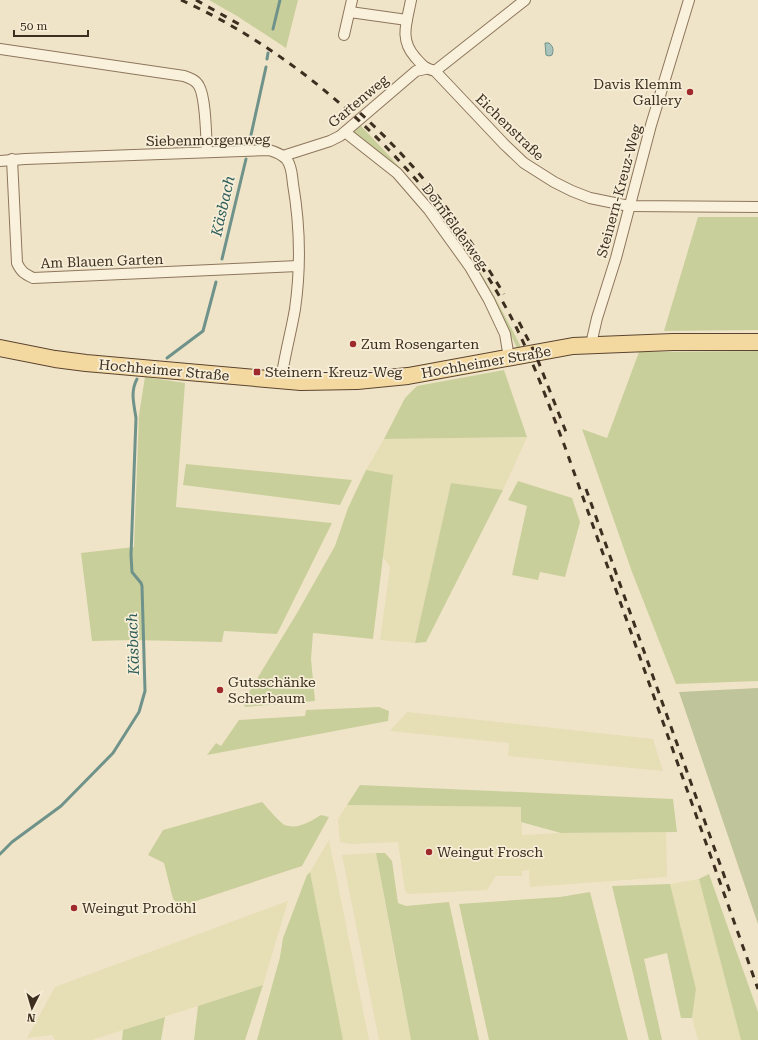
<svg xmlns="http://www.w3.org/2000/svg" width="758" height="1040" font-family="'Roboto Serif',serif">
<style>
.farmland{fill:#e6deb5}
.green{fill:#c9cf9b}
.cemetery{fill:#bfc49a}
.water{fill:#a9c4bc;stroke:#6f938a}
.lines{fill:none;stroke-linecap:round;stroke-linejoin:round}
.stream{stroke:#6f938a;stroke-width:3}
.minor-casing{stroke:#8d765c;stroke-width:12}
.primary-casing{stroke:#5b4430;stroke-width:18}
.minor{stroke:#faf1dc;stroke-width:10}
.primary{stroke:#f3d9a0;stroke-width:16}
.rail{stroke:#3d2e20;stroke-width:3;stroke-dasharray:7 7;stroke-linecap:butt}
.poi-dot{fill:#9e2a2b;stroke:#f7eed8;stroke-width:1.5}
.labels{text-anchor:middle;stroke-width:3.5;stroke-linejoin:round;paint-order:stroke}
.poi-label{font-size:14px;fill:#3d2e20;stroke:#f7eed8;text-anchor:start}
.street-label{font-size:14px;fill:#3d2e20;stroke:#f7eed8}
.water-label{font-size:15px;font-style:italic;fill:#2f5d5a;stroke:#f7eed8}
</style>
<rect width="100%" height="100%" fill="#f0e4c8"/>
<!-- farmland -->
<g class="farmland">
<path d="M 527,437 L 503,490 L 451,483 L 415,643 L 380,640 L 390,567 L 383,557 L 393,475 L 366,470 L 384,439 Z"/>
<path d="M 407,712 L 653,739 L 663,771 L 508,756 L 509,743 L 390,731 Z"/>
<path d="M 347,805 L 521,807 L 522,835 L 561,833 L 666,832 L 667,877 L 530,887 L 529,870 L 522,871 L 522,876 L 496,876 L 487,890 L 409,894 L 405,891 L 398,842 L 351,844 L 340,842 L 338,819 Z"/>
<path d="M 329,840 L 369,1040 L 343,1040 L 310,872 Z"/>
<path d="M 376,853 L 394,953 L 411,1040 L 379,1040 L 342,855 Z"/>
<path d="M 699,879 L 741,1040 L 698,1040 L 692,1018 L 696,989 L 670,884 Z"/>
<path d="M 288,901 L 263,985 L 92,1040 L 55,1040 L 52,1035 L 27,1038 L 55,987 Z"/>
</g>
<!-- green -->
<g class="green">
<path d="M 209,0 L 298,0 L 286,48 L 237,16 Z"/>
<path d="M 359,124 C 402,168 443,215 477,267 C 493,292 507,320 521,347 L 517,348 L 505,323 L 437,216 L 353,135 L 353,132 Z"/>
<path d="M 698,217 L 758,217 L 758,330 L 664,331 Z"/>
<path d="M 758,351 L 758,681 L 676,684 L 632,572 L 582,429 L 607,438 L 639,352 Z"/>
<path d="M 504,370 L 527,437 L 384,439 L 405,398 L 417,386 Z"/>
<path d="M 145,377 L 185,383 L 176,507 L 332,523 L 277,634 L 224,631 L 222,642 L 132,640 L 92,641 L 81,553 L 134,547 L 139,415 Z"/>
<path d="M 186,464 L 352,480 L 340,505 L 183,485 Z"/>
<path d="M 366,470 L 393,475 L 373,639 L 313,633 L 311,659 L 315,701 L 245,707 L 243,702 L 297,613 L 335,546 L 348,508 Z"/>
<path d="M 518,481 L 572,498 L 580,522 L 565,577 L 540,572 L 538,580 L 512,575 L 527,506 L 508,500 Z"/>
<path d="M 451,483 L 503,490 L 426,642 L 415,643 Z"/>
<path d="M 379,707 L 389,711 L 388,721 L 207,755 L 216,743 L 221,746 L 239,720 L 305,716 L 306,710 Z"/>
<path d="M 360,785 L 673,799 L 677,832 L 561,833 L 521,822 L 521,807 L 347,805 Z"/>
<path d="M 262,802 C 267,807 280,823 285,825 C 298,830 311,821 321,815 L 329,817 L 302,866 L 181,906 L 173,899 L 164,863 L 148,855 L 163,830 Z"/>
<path d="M 376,853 L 385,853 L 392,861 L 398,903 L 406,906 L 449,902 L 479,1040 L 411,1040 Z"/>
<path d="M 310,872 L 343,1040 L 257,1040 L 280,957 L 283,938 L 307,875 Z"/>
<path d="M 709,874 L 758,1012 L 758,1040 L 741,1040 L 699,879 Z"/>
<path d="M 670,884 L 696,989 L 692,1018 L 681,1018 L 667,953 L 644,959 L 662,1040 L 649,1040 L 612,886 Z"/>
<path d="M 590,892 L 628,1040 L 489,1040 L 459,904 L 560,897 Z"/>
<path d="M 263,985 L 245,1040 L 194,1040 L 198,1006 Z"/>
<path d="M 165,1017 L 161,1040 L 122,1040 L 123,1030 Z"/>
</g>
<!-- cemetery -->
<path class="cemetery" d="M 758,688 L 758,924 L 679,692 Z"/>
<!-- water -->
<path class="water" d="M 545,43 L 549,43 C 553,46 554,50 552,55 L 549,56 L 546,55 Z"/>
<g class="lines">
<!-- stream -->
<g class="stream">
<path d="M 273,29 L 280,0"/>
<path d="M 267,59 L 268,53"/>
<path d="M 249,144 L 266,67"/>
<path d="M 222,259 L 246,159"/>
<path d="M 167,358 L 203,331 L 216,282"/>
<path d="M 0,854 L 12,842 L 61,806 L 113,753 L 139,712 L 145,691 L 142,586 L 141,583 L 132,572 L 131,555 L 136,418 C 134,404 130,392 137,379"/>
</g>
<defs>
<g id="minor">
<path d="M 411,0 C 407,22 399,39 415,57 C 423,66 424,68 435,71 L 504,144 L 524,163 L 554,182 L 572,191 L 590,198 L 629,206 L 758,207"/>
<path d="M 350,12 L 407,20"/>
<path d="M 344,35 L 352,0"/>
<path d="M 0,49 L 184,76 C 190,78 196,80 199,86 C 206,98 206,137 207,152"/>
<path d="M 435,71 L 525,0"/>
<path d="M 345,132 L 397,173 L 429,210 L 470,267 L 489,300 L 505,334 L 509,358"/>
<path d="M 283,156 L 330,141 L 340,136 L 416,71 L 425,69"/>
<path d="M 12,159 L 17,263 C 21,272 25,274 33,278 L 298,266"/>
<path d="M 0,161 L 25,159 L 269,150 C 276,152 282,154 287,160 C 292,167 292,176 293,184 C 300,225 301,267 295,309 C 291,333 284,357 281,381"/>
<path d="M 591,344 L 597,318 L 616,258 L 651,125 L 689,0"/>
</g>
<path id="primary" d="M 0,348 L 55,359 L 86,363 L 301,382 L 357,381 L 408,376 L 573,346 L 673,342 L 758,342"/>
</defs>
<!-- minor casing -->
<use href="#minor" class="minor-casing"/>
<!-- primary casing -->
<use href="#primary" class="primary-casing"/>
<!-- minor -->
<use href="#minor" class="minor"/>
<!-- primary -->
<use href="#primary" class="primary"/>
<!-- rail -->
<g class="rail">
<path d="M 181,0 C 318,62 439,183 510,315 C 532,357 548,403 565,447 L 758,989"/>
<path d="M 196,0 L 244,27"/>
<path d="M 360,113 C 404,153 444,200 476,250"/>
<path d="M 489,270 L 504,294"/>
<path d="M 519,322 L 535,353 L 566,432"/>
<path d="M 586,489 L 730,892"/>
</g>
</g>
<!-- markers -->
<g class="poi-dot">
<circle cx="690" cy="92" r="4"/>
<circle cx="353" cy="344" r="4"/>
<rect x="253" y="368" width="8" height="8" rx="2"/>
<circle cx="220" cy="690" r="4"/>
<circle cx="429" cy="852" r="4"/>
<circle cx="74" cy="908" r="4"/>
</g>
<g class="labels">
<!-- poi labels -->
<g class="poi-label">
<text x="682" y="89" text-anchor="end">Davis Klemm<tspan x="682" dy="16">Gallery</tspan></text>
<text x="361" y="349">Zum Rosengarten</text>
<text x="265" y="377">Steinern-Kreuz-Weg</text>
<text x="228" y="687">Gutsschänke<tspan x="228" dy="16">Scherbaum</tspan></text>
<text x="437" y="857">Weingut Frosch</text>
<text x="82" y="913">Weingut Prodöhl</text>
</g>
<!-- street labels -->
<g class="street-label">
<text transform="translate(358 101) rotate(-40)" y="5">Gartenweg</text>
<text transform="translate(510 127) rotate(44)" y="5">Eichenstraße</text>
<text transform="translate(208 140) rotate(-1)" y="5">Siebenmorgenweg</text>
<text transform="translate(619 191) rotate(-75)" y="5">Steinern-Kreuz-Weg</text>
<text transform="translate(455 226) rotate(54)" y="5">Dornfelderweg</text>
<text transform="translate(102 261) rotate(-2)" y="5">Am Blauen Garten</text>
<text transform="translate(486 362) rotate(-10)" y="5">Hochheimer Straße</text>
<text transform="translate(164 370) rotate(5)" y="5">Hochheimer Straße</text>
</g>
<!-- water labels -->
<g class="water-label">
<text transform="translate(223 206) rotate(-77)" y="5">Käsbach</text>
<text transform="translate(133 644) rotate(-92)" y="5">Käsbach</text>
</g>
</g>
<!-- north arrow -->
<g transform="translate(32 1008) rotate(185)" stroke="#f7eed8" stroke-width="3" paint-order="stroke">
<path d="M0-3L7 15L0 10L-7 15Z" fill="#3d2e20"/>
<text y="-6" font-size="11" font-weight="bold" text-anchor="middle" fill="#3d2e20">N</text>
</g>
<!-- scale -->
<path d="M14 30v6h74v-6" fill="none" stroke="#3d2e20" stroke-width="2"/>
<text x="20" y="30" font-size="12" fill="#3d2e20" stroke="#f7eed8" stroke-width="3" paint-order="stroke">50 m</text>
</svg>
